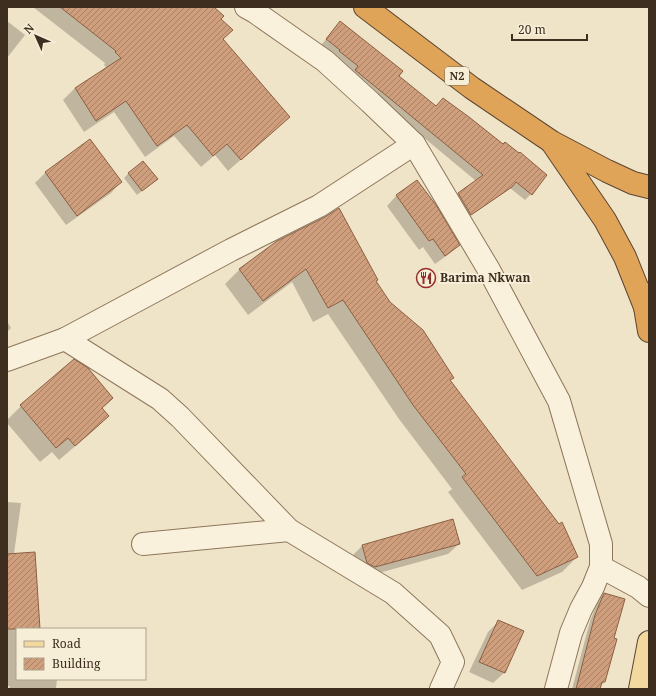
<svg xmlns="http://www.w3.org/2000/svg" width="656" height="696" font-family="'Noto Serif',serif">
<style>
.shadow{fill:#0003}
.building{fill:url(#building-hatch);stroke:#8d5f41}
.lines{fill:none;stroke-linecap:round;stroke-linejoin:round}
.minor-casing{stroke:#8d765c;stroke-width:24}
.major-casing{stroke:#5b4430;stroke-width:24}
.highway-casing{stroke:#5b4430;stroke-width:24}
.minor{stroke:#faf1dc;stroke-width:22}
.major{stroke:#f3d9a0;stroke-width:22}
.highway{stroke:#e0a458;stroke-width:22}
.labels{text-anchor:middle;stroke-width:4;stroke-linejoin:round;paint-order:stroke}
.shield{fill:#f7eed8;stroke:#756857;stroke-width:1}
.shield-label{font-size:11px;font-weight:bold;fill:#3d2e20}
.poi-label{font-size:12px;font-weight:bold;fill:#3d2e20;stroke:#f7eed8;text-anchor:start}
</style>
<defs>
<pattern id="building-hatch" width="6" height="6" patternUnits="userSpaceOnUse"><rect width="6" height="6" fill="#cf9f7d"/><path d="M-1 1l2-2M0 6l6-6M5 7l2-2" fill="none" stroke="#a98266"/></pattern>
</defs>
<rect width="100%" height="100%" fill="#f0e4c8"/>
<!-- shadow -->
<g class="shadow">
<path d="M 33,7 L 190,7 L 222,39 L 289,117 L 228,171 L 215,155 L 201,167 L 174,136 L 145,157 L 114,112 L 84,132 L 63,100 L 75,88 L 107,68 L 104,65 L 105,63 Z"/>
<path d="M 7,21 L 25,35 L 7,58 Z"/>
<path d="M 340,23 L 397,76 L 436,107 L 503,146 L 546,175 L 531,194 L 525,200 L 510,188 L 505,192 L 464,220 L 452,200 L 476,181 L 350,76 L 321,45 Z"/>
<path d="M 90,140 L 121,182 L 111,193 L 66,225 L 35,183 L 45,173 Z"/>
<path d="M 129,173 L 151,184 L 137,195 L 124,178 Z"/>
<path d="M 417,181 L 458,245 L 449,254 L 435,264 L 423,247 L 419,250 L 387,206 L 396,196 Z"/>
<path d="M 278,242 L 375,282 L 390,302 L 453,378 L 449,381 L 577,557 L 562,572 L 522,590 L 448,492 L 452,489 L 399,419 L 328,314 L 313,322 L 292,282 L 248,315 L 225,284 L 240,269 Z"/>
<path d="M 7,321 L 11,328 L 7,332 Z"/>
<path d="M 74,361 L 101,409 L 108,416 L 93,431 L 59,460 L 52,452 L 40,462 L 7,423 L 7,420 L 21,406 Z"/>
<path d="M 7,502 L 21,503 L 14,554 L 39,629 L 17,629 L 17,679 L 57,679 L 56,689 L 9,689 L 10,686 L 7,686 Z"/>
<path d="M 459,544 L 448,554 L 364,577 L 352,556 L 363,545 Z"/>
<path d="M 604,594 L 613,638 L 604,682 L 599,689 L 572,689 L 590,621 L 599,599 Z"/>
<path d="M 498,622 L 522,632 L 504,673 L 493,683 L 469,672 L 488,632 Z"/>
</g>
<!-- building -->
<g class="building">
<path d="M 60,7 L 214,7 L 224,16 L 221,19 L 233,30 L 223,39 L 290,117 L 241,160 L 227,144 L 213,156 L 187,125 L 157,146 L 126,101 L 96,121 L 75,88 L 121,58 L 115,52 L 116,51 Z"/>
<path d="M 340,21 L 403,71 L 399,76 L 436,106 L 443,98 L 469,117 L 503,144 L 505,142 L 519,153 L 520,152 L 547,175 L 532,195 L 516,182 L 512,187 L 471,215 L 458,193 L 483,175 L 355,70 L 358,66 L 339,51 L 340,50 L 326,39 Z"/>
<path d="M 90,139 L 122,182 L 77,216 L 45,172 Z"/>
<path d="M 143,161 L 158,179 L 142,191 L 128,173 Z"/>
<path d="M 417,180 L 436,205 L 460,245 L 445,256 L 433,239 L 429,241 L 396,195 Z"/>
<path d="M 339,208 L 378,280 L 376,281 L 390,302 L 423,330 L 454,378 L 450,380 L 559,524 L 562,522 L 578,557 L 537,576 L 462,477 L 466,474 L 413,405 L 343,300 L 328,308 L 306,269 L 263,301 L 239,269 L 277,241 L 325,217 Z"/>
<path d="M 74,359 L 88,368 L 113,398 L 102,408 L 109,416 L 75,446 L 68,438 L 56,448 L 20,405 Z"/>
<path d="M 453,519 L 460,544 L 375,567 L 367,563 L 362,545 Z"/>
<path d="M 35,552 L 40,629 L 7,629 L 7,554 Z"/>
<path d="M 604,593 L 625,599 L 614,638 L 617,639 L 605,682 L 602,682 L 600,689 L 576,689 L 595,615 Z"/>
<path d="M 498,620 L 524,631 L 505,673 L 479,662 Z"/>
</g>
<g class="lines">
<defs>
<g id="minor">
<path d="M 414,144 L 489,270 L 559,401 L 601,544 L 601,567 L 593,587 L 581,609 L 571,633 L 556,689"/>
<path d="M 65,339 L 160,399 L 180,417 L 289,530 L 393,593 L 440,635 L 453,662 L 441,689"/>
<path d="M 7,360 L 65,339 L 231,250 L 319,206 L 414,144 L 370,102 L 325,61 L 255,12 L 246,7"/>
<path d="M 143,544 L 289,530"/>
<path d="M 601,567 L 638,587 L 649,596"/>
</g>
<path id="major" d="M 640,689 L 649,642"/>
<g id="highway">
<path d="M 365,7 L 472,88 L 552,142 L 607,171 L 633,183 L 649,187"/>
<path d="M 553,144 L 605,220 L 625,257 L 645,307"/>
<path d="M 646,294 L 645,307 L 649,331"/>
</g>
</defs>
<!-- minor casing -->
<use href="#minor" class="minor-casing"/>
<!-- major casing -->
<use href="#major" class="major-casing"/>
<!-- highway casing -->
<use href="#highway" class="highway-casing"/>
<!-- minor -->
<use href="#minor" class="minor"/>
<!-- major -->
<use href="#major" class="major"/>
<!-- highway -->
<use href="#highway" class="highway"/>
</g>
<!-- icons -->
<defs>
<symbol id="restaurant-ring" viewBox="-11 -11 22 22"><circle r="9.5" fill="#f7eed8" stroke="#9e2a2b" stroke-width="1.5"/><path d="M-5-6h1v4h1v-4h1v4h1v-4h1v5L-1.5 .5V6h-2V.5L-5-1ZM5-6V6H3V1.5H1.5Q1.5-4 5-6Z" fill="#9e2a2b"/></symbol>
</defs>
<g fill-rule="evenodd">
<use href="#restaurant-ring" x="415" y="267" width="22" height="22"/>
</g>
<g class="labels">
<!-- shield labels -->
<rect class="shield" x="445" y="67" width="24" height="18" rx="3"/>
<g class="shield-label">
<text x="457" y="80">N2</text>
</g>
<!-- poi labels -->
<g class="poi-label">
<text x="440" y="282">Barima Nkwan</text>
</g>
</g>
<!-- border -->
<rect width="656" height="696" fill="none" stroke="#3d2e20" stroke-width="16"/>
<!-- legend -->
<rect x="16" y="628" width="130" height="52" fill="#f7eed8" stroke="#ada18e"/>
<rect x="24" y="641" width="20" height="6" fill="#f3d9a0" stroke="#ada18e"/>
<text x="52" y="648" font-size="12" fill="#3d2e20">Road</text>
<rect x="24" y="658" width="20" height="12" fill="url(#building-hatch)" stroke="#ada18e"/>
<text x="52" y="668" font-size="12" fill="#3d2e20">Building</text>
<!-- north arrow -->
<g transform="translate(36 36) rotate(315)" stroke="#f7eed8" stroke-width="3" paint-order="stroke">
<path d="M0-3L7 15L0 10L-7 15Z" fill="#3d2e20"/>
<text y="-6" font-size="11" font-weight="bold" text-anchor="middle" fill="#3d2e20">N</text>
</g>
<!-- scale -->
<path d="M512 34v6h75v-6" fill="none" stroke="#3d2e20" stroke-width="2"/>
<text x="518" y="34" font-size="12" fill="#3d2e20" stroke="#f7eed8" stroke-width="3" paint-order="stroke">20 m</text>
</svg>
